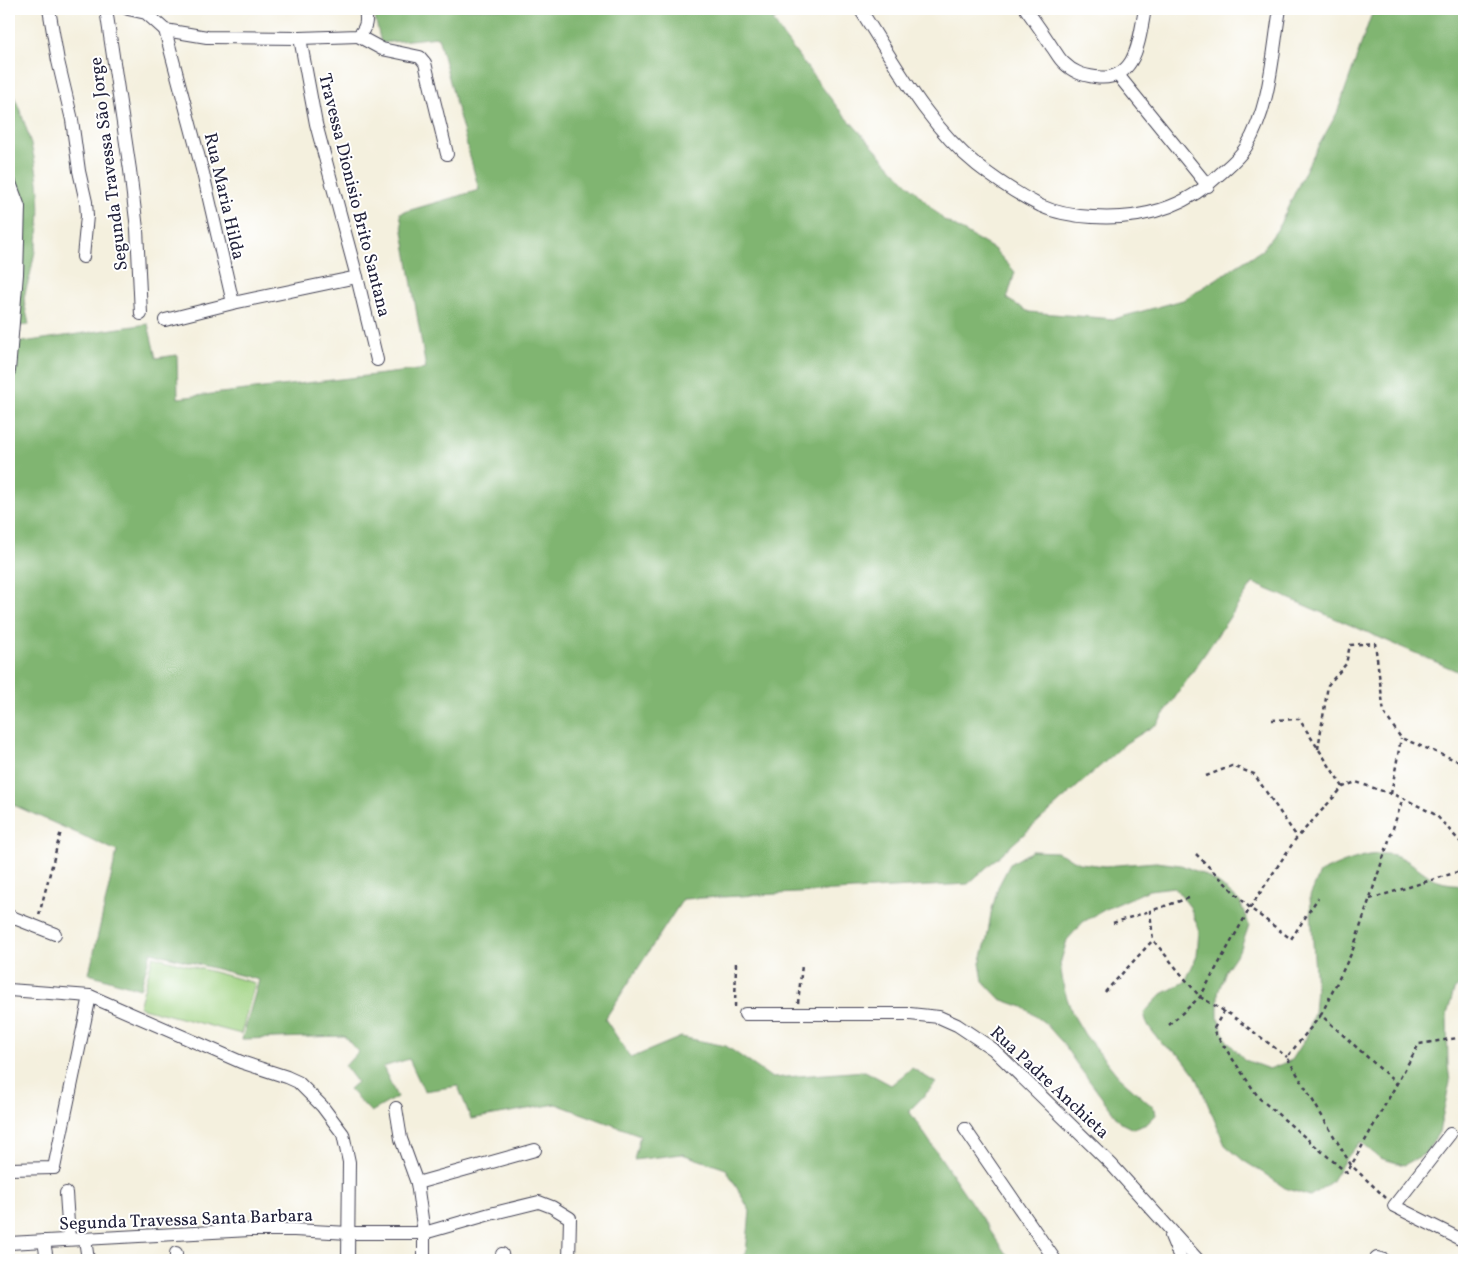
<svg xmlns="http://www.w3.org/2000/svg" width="1473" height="1269" font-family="Vollkorn,serif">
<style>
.green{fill:#a0d383;stroke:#617a5f}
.forest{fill:#80b571;stroke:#516c56}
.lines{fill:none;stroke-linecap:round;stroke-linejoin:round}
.minor-casing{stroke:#424153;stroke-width:14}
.path{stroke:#424153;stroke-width:2.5;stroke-dasharray:4 4;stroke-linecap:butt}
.minor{stroke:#fff;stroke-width:12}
.labels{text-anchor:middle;stroke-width:4;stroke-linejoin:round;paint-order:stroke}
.street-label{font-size:18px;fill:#22223b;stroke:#fff}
</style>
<rect width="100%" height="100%" fill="#fff"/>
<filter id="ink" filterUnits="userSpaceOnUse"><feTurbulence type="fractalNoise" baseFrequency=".02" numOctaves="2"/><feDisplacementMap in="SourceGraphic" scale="10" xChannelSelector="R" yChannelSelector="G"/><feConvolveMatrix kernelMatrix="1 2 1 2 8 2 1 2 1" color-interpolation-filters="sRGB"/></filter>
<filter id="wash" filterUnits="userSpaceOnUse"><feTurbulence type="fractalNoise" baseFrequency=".0096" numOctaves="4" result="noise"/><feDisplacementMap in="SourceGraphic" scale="20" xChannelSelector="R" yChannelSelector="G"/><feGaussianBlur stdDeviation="1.12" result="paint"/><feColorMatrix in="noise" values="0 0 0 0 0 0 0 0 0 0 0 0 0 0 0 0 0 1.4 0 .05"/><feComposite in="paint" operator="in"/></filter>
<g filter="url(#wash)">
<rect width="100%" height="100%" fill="#f4f0de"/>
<!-- green -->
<path class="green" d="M 153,956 L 255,983 L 241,1034 L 139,1007 Z"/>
<!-- forest -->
<g class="forest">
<path d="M 373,9 L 783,9 L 786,14 L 773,20 L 783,36 L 838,108 L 893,169 L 944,220 L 994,249 L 1015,272 L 1007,299 L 1029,312 L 1114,319 L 1183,300 L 1262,250 L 1277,230 L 1310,161 L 1337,113 L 1371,16 L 1377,9 L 1464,9 L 1464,674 L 1253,583 L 1157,724 L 1126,743 L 968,884 L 683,899 L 605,1019 L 631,1058 L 681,1037 L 726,1046 L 772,1078 L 865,1071 L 891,1085 L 912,1068 L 936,1083 L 909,1111 L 1010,1260 L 739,1260 L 746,1253 L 750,1211 L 726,1169 L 682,1154 L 634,1160 L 640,1135 L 556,1104 L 471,1119 L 458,1086 L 424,1091 L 409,1059 L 383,1067 L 397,1097 L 371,1112 L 349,1089 L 357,1082 L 345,1066 L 358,1052 L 344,1036 L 242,1039 L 259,980 L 151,952 L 140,989 L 89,974 L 117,851 L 9,803 L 9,344 L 148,324 L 156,358 L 177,355 L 178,398 L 426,369 L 400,213 L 479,190 L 438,37 L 381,43 Z"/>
<path d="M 9,86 C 30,127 43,181 39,227 C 37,244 33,260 30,276 C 28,283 25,291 24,298 C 24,306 28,317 29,325 L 11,327 L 9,323 Z"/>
<path d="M 1032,851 L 1057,852 L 1080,863 L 1105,866 L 1156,862 L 1181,865 L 1205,875 L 1221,885 L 1240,902 L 1249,925 L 1241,948 L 1226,970 L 1218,993 L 1218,1018 L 1227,1041 L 1245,1060 L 1269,1069 L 1292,1060 L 1306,1038 L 1314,1013 L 1316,988 L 1310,896 L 1320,873 C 1341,863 1370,850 1394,855 C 1410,859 1423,874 1438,881 C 1445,884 1456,884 1464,885 L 1464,981 L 1454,990 L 1447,1015 L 1448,1066 L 1450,1082 L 1439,1132 L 1426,1153 L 1404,1165 L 1380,1158 L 1360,1142 L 1345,1160 L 1331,1182 L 1310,1196 L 1285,1188 L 1265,1174 L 1244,1161 L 1225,1145 L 1196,1076 L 1181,1056 L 1162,1044 L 1147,1024 L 1144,1013 L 1162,994 L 1185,982 L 1197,956 L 1199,930 L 1190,907 L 1174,887 L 1149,890 L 1104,910 L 1083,922 L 1067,940 L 1060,964 L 1064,989 L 1072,1013 L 1085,1035 L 1118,1076 L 1155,1109 L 1156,1115 L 1147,1124 L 1133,1129 L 1121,1123 L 1076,1063 L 1061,1041 L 1045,1023 L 1023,1007 L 1000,999 L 983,981 L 980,963 L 987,939 L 991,913 L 998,887 L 1010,864 Z"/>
</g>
</g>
<g filter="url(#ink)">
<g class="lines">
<defs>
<g id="minor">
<path d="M 49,9 L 58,61 L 72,120 L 79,171 L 86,202 L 87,216 L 83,257"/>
<path d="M 106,9 L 130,170 L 137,229 L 141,314"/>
<path d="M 128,9 L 146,13 L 165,30 L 207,37 L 300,38 L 358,36 C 367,28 367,20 365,9"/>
<path d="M 860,9 C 894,62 928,126 977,165 C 996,180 1019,195 1041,206 C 1056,213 1075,216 1092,217 C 1141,220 1184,209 1220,174 C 1229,166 1240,157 1246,147 C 1271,106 1272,55 1280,9"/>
<path d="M 1026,9 C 1035,22 1044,34 1052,47 C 1056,52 1059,59 1064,63 C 1073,72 1082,75 1095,77 C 1137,83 1139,39 1145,9"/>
<path d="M 165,30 L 203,173 L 233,303 L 165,320"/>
<path d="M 358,36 L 382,49 L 420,57 L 425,63 L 447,154"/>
<path d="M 300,38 L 316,124 L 357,277 L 377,360"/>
<path d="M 1118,75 L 1208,186"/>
<path d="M 9,180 L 19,207 L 17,274 L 9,371"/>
<path d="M 233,303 L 357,277"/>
<path d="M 9,916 L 55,934"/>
<path d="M 9,990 L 90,996 L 241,1062 L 287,1077 L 298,1082 L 322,1106 L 343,1134 L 349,1162 L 348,1260"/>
<path d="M 745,1014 L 910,1014 L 939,1017 L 957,1025 L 993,1049 L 1111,1164 L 1198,1260"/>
<path d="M 396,1108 L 401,1139 L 417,1183 L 424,1233 L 424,1260"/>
<path d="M 965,1129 L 1055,1260"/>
<path d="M 1450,1134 L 1394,1206 L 1464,1241"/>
<path d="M 9,1169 L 54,1168 L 90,996"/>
<path d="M 417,1183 L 535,1150"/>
<path d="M 66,1193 L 69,1239"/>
<path d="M 1171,1236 L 1181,1260"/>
<path d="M 85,1239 L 88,1260"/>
<path d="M 44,1241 L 47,1260"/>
<path d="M 9,1243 L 250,1230 L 294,1230 L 349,1233 L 424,1233 L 490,1214 L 539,1202 L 552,1207 L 570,1218 L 569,1260"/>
<path d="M 502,1254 L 503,1260"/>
<path d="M 176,1260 L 176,1253"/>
<path d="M 1375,1260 L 1377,1258 L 1384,1260"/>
</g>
</defs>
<!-- minor casing -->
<use href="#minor" class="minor-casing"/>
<!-- path -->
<g class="path">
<path d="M 1272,720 L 1299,719 L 1343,787"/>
<path d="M 1318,749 L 1328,685 L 1346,664 L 1350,645 L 1375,643 L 1384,713 L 1401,738 L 1463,763"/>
<path d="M 1206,776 L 1232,766 L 1254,774 L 1297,837"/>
<path d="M 1391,794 L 1401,738"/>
<path d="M 1196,854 L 1250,908 L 1291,939 L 1318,898"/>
<path d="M 1189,898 L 1150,911 L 1153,940 L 1200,997 L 1231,1015 L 1287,1057"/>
<path d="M 1370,899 L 1464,870"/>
<path d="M 39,915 L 61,831"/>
<path d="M 1113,923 L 1150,911"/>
<path d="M 1105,992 L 1153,940"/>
<path d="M 798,1003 L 802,965"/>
<path d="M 735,1007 L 736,961"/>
<path d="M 1224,1011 L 1213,1030 L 1259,1098 L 1347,1173 L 1419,1044 L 1464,1037"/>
<path d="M 1321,1015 L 1352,952 L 1403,798"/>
<path d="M 1169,1025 L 1200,997 L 1250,908 L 1295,840 L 1343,787 L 1356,782 L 1403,798 L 1436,815 L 1464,846"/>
<path d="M 1386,1198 L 1351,1165 L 1287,1057 L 1321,1015 L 1397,1084"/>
</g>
<!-- minor -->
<use href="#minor" class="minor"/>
</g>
</g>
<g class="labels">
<!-- street labels -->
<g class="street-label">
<text transform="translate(108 164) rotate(-97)" y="6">Segunda Travessa São Jorge</text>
<text transform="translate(355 195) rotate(76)" y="6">Travessa Dionisio Brito Santana</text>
<text transform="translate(225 196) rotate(77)" y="6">Rua Maria Hilda</text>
<text transform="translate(1050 1082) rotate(43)" y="6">Rua Padre Anchieta</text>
<text transform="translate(186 1219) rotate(-2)" y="6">Segunda Travessa Santa Barbara</text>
</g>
</g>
<!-- margin -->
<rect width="1473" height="1269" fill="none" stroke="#fff" stroke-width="30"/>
</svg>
